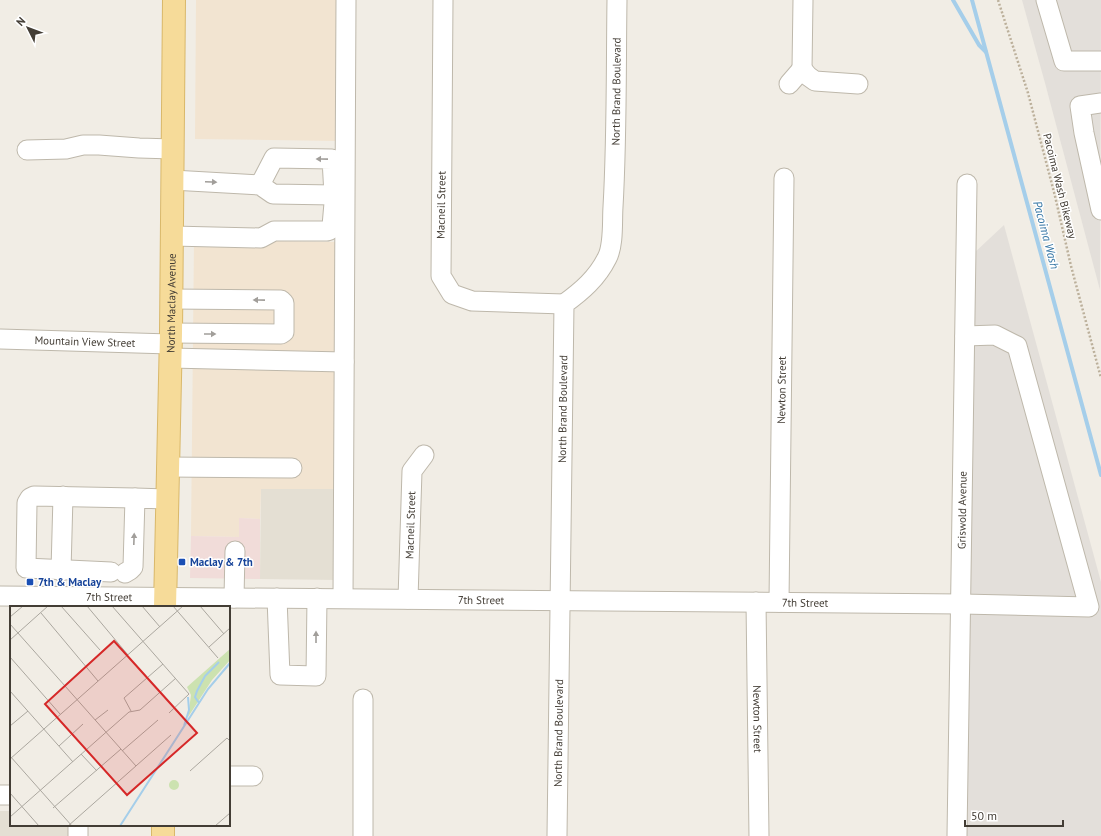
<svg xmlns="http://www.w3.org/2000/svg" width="1101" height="836" font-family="'PT Sans',sans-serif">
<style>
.residential{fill:#e4dfd3}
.commercial{fill:#f2e4d1}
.industrial{fill:#e3dfda}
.medical{fill:#f1dcd9}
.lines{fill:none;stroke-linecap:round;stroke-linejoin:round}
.stream{stroke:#a5ceea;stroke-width:4}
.minor-casing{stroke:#beb8ab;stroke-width:21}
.major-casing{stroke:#d9b86a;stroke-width:24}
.path{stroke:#bcb09b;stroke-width:2.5;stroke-dasharray:2 2;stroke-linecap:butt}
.minor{stroke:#fff;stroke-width:19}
.major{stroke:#f6db99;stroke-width:22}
.oneway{fill:#a19e9a}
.transit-dot{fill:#1a4fb4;stroke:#fff;stroke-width:1.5}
.labels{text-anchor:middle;stroke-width:3;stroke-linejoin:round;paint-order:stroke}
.street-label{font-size:11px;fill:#433d35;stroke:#fff}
.transit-label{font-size:11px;font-weight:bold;fill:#164399;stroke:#fff;text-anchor:start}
.water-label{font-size:12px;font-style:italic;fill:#3777a5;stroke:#fff}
.inset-river{fill:none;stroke:#a5ceea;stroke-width:2}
.inset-road{fill:none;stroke:#aba79f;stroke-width:1}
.view{fill:#d62828;fill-opacity:0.15;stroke:#d62828;stroke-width:2}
.inset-edge{fill:none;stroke:#433d35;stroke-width:2}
</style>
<rect width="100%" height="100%" fill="#f1ede5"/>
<!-- residential -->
<g class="residential">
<path d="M 261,489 L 339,489 L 338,580 L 260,579 Z"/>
<path d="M 0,811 L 11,811 L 11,825 L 71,825 L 71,836 L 0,836 Z"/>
</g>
<!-- commercial -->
<g class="commercial">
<path d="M 196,0 L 339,0 L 338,141 L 195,139 Z"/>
<path d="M 194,240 L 340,242 L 339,489 L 261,489 L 260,519 L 239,518 L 239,537 L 191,536 Z"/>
</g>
<!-- industrial -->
<g class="industrial">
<path d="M 1022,0 L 1101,0 L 1100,290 L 1045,83 Z"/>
<path d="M 1004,225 L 1101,582 L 1101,836 L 967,836 L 973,254 Z"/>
</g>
<!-- medical -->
<path class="medical" d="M 239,518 L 260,519 L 260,579 L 190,578 L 191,536 L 239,537 Z"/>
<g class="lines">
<!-- stream -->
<g class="stream">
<path d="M 953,0 L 979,45 L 986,52"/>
<path d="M 972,0 L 1101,475"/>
</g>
<defs>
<g id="minor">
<path d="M 443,0 L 441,276 L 452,294 L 472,301 L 564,304"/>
<path d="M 1046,0 L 1064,61 L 1101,61"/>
<path d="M 802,69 L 803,0"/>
<path d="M 802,69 L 808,76 L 815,81 L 858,84"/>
<path d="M 789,84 L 802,69"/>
<path d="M 1101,103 L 1080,106 L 1084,133 L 1101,210"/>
<path d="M 27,150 L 66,149 L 83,145 L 99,145 L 139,148 L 173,149"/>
<path d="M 172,180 L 260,185 L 273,194 L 334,195 L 332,159 L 274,158 L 260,185"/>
<path d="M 172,236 L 261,238 L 274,231 L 327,231 L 330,230 L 332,226 L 334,203"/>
<path d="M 171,333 L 281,334 L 284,332 L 284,303 L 281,300 L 171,299"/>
<path id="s1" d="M 0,339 L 170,344"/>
<path d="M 170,358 L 344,362"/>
<path d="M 167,467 L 292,468"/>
<path d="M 61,571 L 63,496"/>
<path d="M 111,572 L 26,568 L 27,503 L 30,498 L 34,496 L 135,498"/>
<path d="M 125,573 L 130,570 L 133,567 L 135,498 L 167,499"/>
<path id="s2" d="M 0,596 L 962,604 L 1089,607 L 1017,346 L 995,335 L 965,336"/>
<path d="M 234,598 L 235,551"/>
<path d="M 277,598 L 280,675 L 316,676 L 317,598"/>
<path d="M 343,598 L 346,0"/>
<path id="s3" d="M 408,599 L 412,471 L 424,455"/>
<path id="s4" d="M 756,602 L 759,836"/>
<path id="s5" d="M 779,602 L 784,178"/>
<path d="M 229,776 L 253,776"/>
<path d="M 0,795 L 11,795"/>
<path d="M 78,836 L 78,825"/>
<path d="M 363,836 L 363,699"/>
<path id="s6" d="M 557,836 L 564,304 C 582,291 597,278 607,258 C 614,245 612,221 613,207 C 617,138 616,69 617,0"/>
<path id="s7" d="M 957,836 L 967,184"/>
</g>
<g id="major">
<path id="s8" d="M 165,607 L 171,333 L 174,0"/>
<path d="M 163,836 L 163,825"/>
</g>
</defs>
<!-- minor casing -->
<use href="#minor" class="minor-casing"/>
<!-- major casing -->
<use href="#major" class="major-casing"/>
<!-- path -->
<path class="path" d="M 998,0 L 1028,93 L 1055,196 L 1071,266 L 1101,378"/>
<!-- minor -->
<use href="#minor" class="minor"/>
<!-- major -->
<use href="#major" class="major"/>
</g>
<!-- one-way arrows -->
<defs><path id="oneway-solid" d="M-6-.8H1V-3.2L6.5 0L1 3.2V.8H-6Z"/></defs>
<g class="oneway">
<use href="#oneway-solid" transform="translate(322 159) rotate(-179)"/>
<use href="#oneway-solid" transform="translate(211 182) rotate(3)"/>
<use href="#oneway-solid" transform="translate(259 300) rotate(-179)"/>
<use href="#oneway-solid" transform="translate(210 334)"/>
<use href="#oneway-solid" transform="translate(134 539) rotate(-88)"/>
<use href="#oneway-solid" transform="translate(316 637) rotate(-90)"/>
</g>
<!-- markers -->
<g class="transit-dot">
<rect x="178" y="558" width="8" height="8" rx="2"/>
<rect x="26" y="578" width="8" height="8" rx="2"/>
</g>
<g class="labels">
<!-- street labels -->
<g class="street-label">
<text dy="4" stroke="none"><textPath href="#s6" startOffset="763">North Brand Boulevard</textPath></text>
<text transform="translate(1060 186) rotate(76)" y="4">Pacoima Wash Bikeway</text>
<text transform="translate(441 205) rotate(-89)" y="4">Macneil Street</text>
<text dy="4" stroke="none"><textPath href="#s8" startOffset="304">North Maclay Avenue</textPath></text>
<text dy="4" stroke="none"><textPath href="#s1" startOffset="85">Mountain View Street</textPath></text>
<text dy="4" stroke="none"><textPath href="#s5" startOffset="212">Newton Street</textPath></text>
<text dy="4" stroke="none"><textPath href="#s6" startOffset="427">North Brand Boulevard</textPath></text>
<text dy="4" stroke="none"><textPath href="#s7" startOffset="326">Griswold Avenue</textPath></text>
<text dy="4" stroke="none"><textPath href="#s3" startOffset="74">Macneil Street</textPath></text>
<text dy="4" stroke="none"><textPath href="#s2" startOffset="109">7th Street</textPath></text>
<text dy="4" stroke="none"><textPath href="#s2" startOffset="481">7th Street</textPath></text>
<text dy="4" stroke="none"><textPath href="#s2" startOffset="805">7th Street</textPath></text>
<text dy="4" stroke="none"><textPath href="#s4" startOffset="117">Newton Street</textPath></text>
<text dy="4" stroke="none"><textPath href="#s6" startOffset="103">North Brand Boulevard</textPath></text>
</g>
<!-- transit labels -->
<g class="transit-label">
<text x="190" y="566">Maclay &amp; 7th</text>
<text x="38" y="586">7th &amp; Maclay</text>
</g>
<!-- water labels -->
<g class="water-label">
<text transform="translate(1046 235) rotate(75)" y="4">Pacoima Wash</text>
</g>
</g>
<!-- overview -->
<g transform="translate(10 606)">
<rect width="220" height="220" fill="#f1ede5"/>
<path d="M 220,43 L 220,54 L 202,74 L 178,111 L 181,89 L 177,81 ZM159 179a5 5 0 1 1 10 0a5 5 0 1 1-10 0Z" fill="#cce2b0"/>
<path class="inset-river" d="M 189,97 L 185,91 L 187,85 L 195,70 L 209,56M 174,120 L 179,104 L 178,91M 110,220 L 198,83 L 220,57"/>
<path class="inset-road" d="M 51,0 L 90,44M 77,0 L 118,49M 102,0 L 179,88 L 159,107M 132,0 L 150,21M 163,0 L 208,52M 190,0 L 214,28M 31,7 L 88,75M 0,11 L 13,0M 0,18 L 126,160M 0,34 L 38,0M 199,41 L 220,22M 0,51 L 50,108M 0,85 L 63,156M 121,105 L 114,92 L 153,58M 85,114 L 98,104M 0,120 L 18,105M 49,140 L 73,118M 112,145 L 148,114M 71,148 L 87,165M 0,150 L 62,220M 0,153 L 173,0M 180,165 L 217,132 L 220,135M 0,187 L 29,220M 43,202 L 111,143M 0,211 L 119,106 L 130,104 L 166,72M 58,220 L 161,129M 205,220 L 220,207"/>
<path class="view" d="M 104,35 L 187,127 L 117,189 L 35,98 Z"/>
<rect width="220" height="220" class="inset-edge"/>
</g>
<!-- north arrow -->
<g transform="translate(28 28) rotate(312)" stroke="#ffffff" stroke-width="3" paint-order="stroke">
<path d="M0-3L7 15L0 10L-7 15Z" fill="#433d35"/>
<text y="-6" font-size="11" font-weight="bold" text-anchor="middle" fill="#433d35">N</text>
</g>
<!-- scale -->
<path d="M965 820v6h98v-6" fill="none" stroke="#433d35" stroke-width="2"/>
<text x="971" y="820" font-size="12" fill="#433d35" stroke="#ffffff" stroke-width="3" paint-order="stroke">50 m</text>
</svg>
